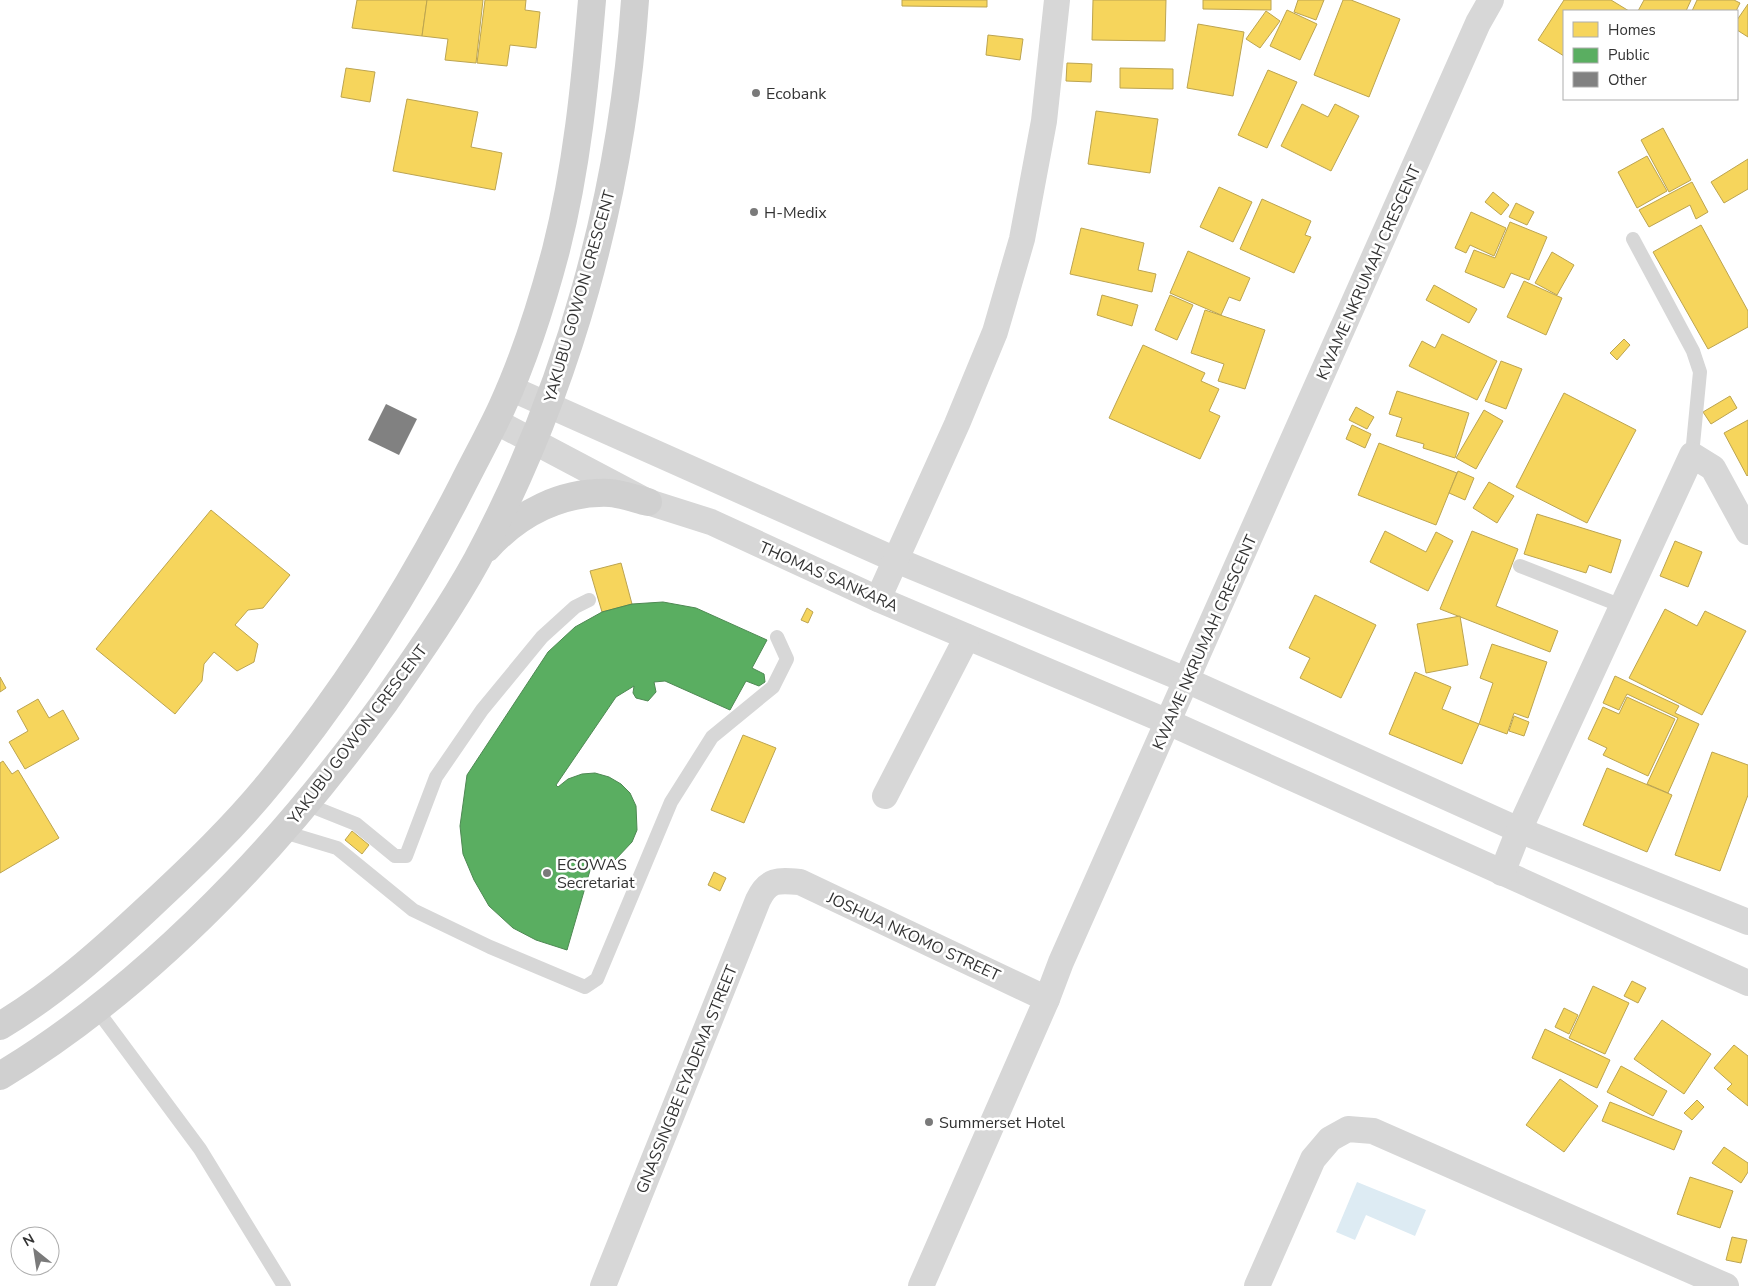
<svg xmlns="http://www.w3.org/2000/svg" width="1748" height="1286" font-family="'Nunito Sans',sans-serif">
<style>
.water{fill:#ddebf3}
.homes{fill:#f6d55c;stroke:#bca450}
.public{fill:#5aae61;stroke:#4e8953}
.building{fill:#818181}
.lines{fill:none;stroke-linecap:round;stroke-linejoin:round}
.service{stroke:#d7d7d7;stroke-width:14}
.minor{stroke:#d7d7d7;stroke-width:26}
.secondary{stroke:#d0d0d0;stroke-width:28}
.poi-dot{fill:#7a7a7a;stroke:#fff;stroke-width:2}
.labels{text-anchor:middle;stroke-width:5;stroke-linejoin:round;paint-order:stroke}
.poi-label{font-size:16px;fill:#333;stroke:#fff;text-anchor:start}
.street-label{font-size:16px;fill:#333;stroke:#fff}
</style>
<rect width="100%" height="100%" fill="#fff"/>
<!-- water -->
<path class="water" d="M 1357,1182 L 1426,1210 L 1415,1236 L 1366,1215 L 1355,1240 L 1336,1232 Z"/>
<!-- homes -->
<g class="homes">
<path d="M 357,0 L 427,0 L 422,36 L 352,28 Z"/>
<path d="M 427,0 L 483,0 L 476,63 L 445,60 L 448,39 L 422,36 Z"/>
<path d="M 485,0 L 526,0 L 525,10 L 540,12 L 536,48 L 510,45 L 507,66 L 477,63 Z"/>
<path d="M 902,0 L 987,0 L 987,7 L 902,6 Z"/>
<path d="M 1093,0 L 1166,0 L 1165,41 L 1092,40 Z"/>
<path d="M 1203,0 L 1271,0 L 1271,10 L 1203,9 Z"/>
<path d="M 1298,0 L 1324,0 L 1316,20 L 1294,12 Z"/>
<path d="M 1343,0 L 1351,0 L 1400,19 L 1369,97 L 1314,75 Z"/>
<path d="M 1564,0 L 1611,0 L 1629,11 L 1564,11 L 1564,56 L 1538,40 Z"/>
<path d="M 1644,0 L 1691,0 L 1686,11 L 1638,11 Z"/>
<path d="M 1697,0 L 1734,0 L 1740,3 L 1736,11 L 1692,11 Z"/>
<path d="M 1748,4 L 1748,37 L 1737,30 L 1737,20 Z"/>
<path d="M 1287,10 L 1317,24 L 1300,60 L 1270,46 Z"/>
<path d="M 1266,11 L 1280,21 L 1260,48 L 1246,39 Z"/>
<path d="M 1198,24 L 1244,32 L 1233,96 L 1187,88 Z"/>
<path d="M 988,35 L 1023,39 L 1020,60 L 986,55 Z"/>
<path d="M 1067,63 L 1092,64 L 1091,82 L 1066,81 Z"/>
<path d="M 346,68 L 375,72 L 370,102 L 341,97 Z"/>
<path d="M 1120,68 L 1173,69 L 1173,89 L 1120,88 Z"/>
<path d="M 1268,70 L 1297,82 L 1267,148 L 1238,135 Z"/>
<path d="M 407,99 L 478,112 L 471,147 L 502,153 L 495,190 L 393,171 Z"/>
<path d="M 1302,104 L 1328,117 L 1335,104 L 1359,116 L 1331,171 L 1281,146 Z"/>
<path d="M 1096,111 L 1158,119 L 1150,173 L 1088,164 Z"/>
<path d="M 1663,128 L 1691,180 L 1669,192 L 1641,140 Z"/>
<path d="M 1647,156 L 1667,191 L 1637,208 L 1618,172 Z"/>
<path d="M 1748,159 L 1748,189 L 1724,203 L 1711,182 Z"/>
<path d="M 1692,182 L 1708,212 L 1696,219 L 1690,205 L 1649,227 L 1639,210 Z"/>
<path d="M 1219,187 L 1252,202 L 1233,242 L 1200,227 Z"/>
<path d="M 1493,192 L 1509,205 L 1501,215 L 1485,202 Z"/>
<path d="M 1262,199 L 1311,221 L 1305,235 L 1311,237 L 1294,273 L 1240,249 Z"/>
<path d="M 1516,203 L 1534,212 L 1527,225 L 1509,217 Z"/>
<path d="M 1471,212 L 1506,228 L 1494,256 L 1470,245 L 1466,253 L 1455,248 Z"/>
<path d="M 1510,222 L 1547,237 L 1529,280 L 1511,273 L 1504,288 L 1465,272 L 1474,250 L 1495,258 Z"/>
<path d="M 1701,225 L 1748,311 L 1748,327 L 1708,349 L 1653,252 Z"/>
<path d="M 1081,228 L 1144,243 L 1138,270 L 1156,274 L 1152,292 L 1070,274 Z"/>
<path d="M 1188,251 L 1250,278 L 1240,301 L 1229,297 L 1221,315 L 1170,293 Z"/>
<path d="M 1552,252 L 1574,265 L 1557,295 L 1535,283 Z"/>
<path d="M 1524,281 L 1562,298 L 1546,335 L 1507,317 Z"/>
<path d="M 1434,285 L 1477,309 L 1469,323 L 1426,300 Z"/>
<path d="M 1102,295 L 1138,305 L 1132,326 L 1097,315 Z"/>
<path d="M 1170,295 L 1193,305 L 1177,340 L 1155,330 Z"/>
<path d="M 1205,310 L 1265,330 L 1245,389 L 1218,381 L 1224,364 L 1191,353 Z"/>
<path d="M 1442,334 L 1497,361 L 1477,400 L 1409,366 L 1422,341 L 1435,348 Z"/>
<path d="M 1624,339 L 1630,345 L 1617,360 L 1610,353 Z"/>
<path d="M 1143,345 L 1205,373 L 1201,381 L 1219,389 L 1209,411 L 1220,416 L 1200,459 L 1109,418 Z"/>
<path d="M 1501,361 L 1522,369 L 1506,409 L 1485,401 Z"/>
<path d="M 1397,391 L 1469,413 L 1455,458 L 1423,448 L 1424,444 L 1396,436 L 1402,418 L 1389,414 Z"/>
<path d="M 1564,393 L 1636,430 L 1587,523 L 1516,487 Z"/>
<path d="M 1730,396 L 1737,408 L 1711,424 L 1703,412 Z"/>
<path d="M 1356,407 L 1374,417 L 1367,429 L 1349,420 Z"/>
<path d="M 1484,410 L 1503,421 L 1476,469 L 1456,458 Z"/>
<path d="M 1748,420 L 1748,475 L 1747,476 L 1724,433 Z"/>
<path d="M 1352,425 L 1371,434 L 1365,448 L 1346,439 Z"/>
<path d="M 1379,443 L 1457,473 L 1436,525 L 1358,495 Z"/>
<path d="M 1458,471 L 1474,478 L 1465,500 L 1449,493 Z"/>
<path d="M 1489,482 L 1514,496 L 1497,523 L 1473,508 Z"/>
<path d="M 211,510 L 290,575 L 263,608 L 248,610 L 235,625 L 258,644 L 254,662 L 237,671 L 214,652 L 204,664 L 202,681 L 175,714 L 96,649 Z"/>
<path d="M 1537,514 L 1621,540 L 1611,573 L 1589,565 L 1586,573 L 1524,554 Z"/>
<path d="M 1385,531 L 1426,552 L 1436,532 L 1453,541 L 1428,591 L 1370,562 Z"/>
<path d="M 1472,531 L 1518,549 L 1496,606 L 1558,631 L 1550,652 L 1440,609 Z"/>
<path d="M 1675,541 L 1702,552 L 1688,587 L 1660,576 Z"/>
<path d="M 621,563 L 632,604 L 602,612 L 590,571 Z"/>
<path d="M 1315,595 L 1376,625 L 1341,698 L 1300,678 L 1310,658 L 1289,648 Z"/>
<path d="M 807,608 L 813,612 L 808,623 L 801,620 Z"/>
<path d="M 1665,609 L 1697,626 L 1705,611 L 1746,631 L 1702,715 L 1629,678 Z"/>
<path d="M 1460,616 L 1468,665 L 1426,673 L 1417,624 Z"/>
<path d="M 1492,644 L 1547,662 L 1528,718 L 1514,713 L 1507,734 L 1479,724 L 1493,683 L 1480,678 Z"/>
<path d="M 1415,672 L 1451,687 L 1442,709 L 1479,724 L 1462,764 L 1389,734 Z"/>
<path d="M 1615,676 L 1679,706 L 1675,713 L 1699,724 L 1668,793 L 1647,784 L 1678,718 L 1627,694 L 1619,710 L 1603,703 Z"/>
<path d="M 0,677 L 6,688 L 0,692 Z"/>
<path d="M 1627,697 L 1675,719 L 1648,776 L 1603,755 L 1607,748 L 1588,739 L 1603,707 L 1619,714 Z"/>
<path d="M 38,699 L 49,718 L 63,710 L 79,739 L 25,769 L 9,742 L 28,731 L 17,711 Z"/>
<path d="M 1514,716 L 1529,722 L 1524,736 L 1509,731 Z"/>
<path d="M 743,735 L 776,748 L 744,823 L 711,810 Z"/>
<path d="M 1712,752 L 1748,765 L 1748,795 L 1720,871 L 1675,855 Z"/>
<path d="M 3,761 L 12,774 L 18,770 L 59,838 L 0,873 L 0,763 Z"/>
<path d="M 1607,768 L 1672,795 L 1647,852 L 1583,825 Z"/>
<path d="M 352,831 L 369,845 L 362,854 L 345,840 Z"/>
<path d="M 714,872 L 726,878 L 720,891 L 708,885 Z"/>
<path d="M 1632,981 L 1646,988 L 1638,1003 L 1624,996 Z"/>
<path d="M 1593,986 L 1629,1003 L 1605,1054 L 1569,1038 Z"/>
<path d="M 1564,1008 L 1578,1015 L 1569,1034 L 1555,1027 Z"/>
<path d="M 1662,1020 L 1711,1054 L 1684,1094 L 1634,1059 Z"/>
<path d="M 1545,1029 L 1610,1060 L 1597,1088 L 1532,1058 Z"/>
<path d="M 1734,1045 L 1748,1056 L 1748,1106 L 1727,1089 L 1732,1084 L 1714,1068 Z"/>
<path d="M 1621,1066 L 1667,1091 L 1653,1116 L 1607,1092 Z"/>
<path d="M 1560,1079 L 1598,1106 L 1564,1152 L 1526,1125 Z"/>
<path d="M 1697,1100 L 1704,1107 L 1692,1120 L 1684,1113 Z"/>
<path d="M 1610,1102 L 1682,1131 L 1674,1150 L 1602,1121 Z"/>
<path d="M 1724,1147 L 1748,1163 L 1748,1172 L 1741,1183 L 1712,1163 Z"/>
<path d="M 1690,1177 L 1733,1191 L 1720,1228 L 1677,1214 Z"/>
<path d="M 1732,1237 L 1747,1240 L 1741,1263 L 1726,1260 Z"/>
</g>
<!-- public -->
<path class="public" d="M 663,602 L 696,608 L 767,640 L 752,668 L 764,674 L 765,682 L 759,686 L 746,681 L 730,710 L 665,681 L 654,682 L 656,692 L 648,701 L 636,698 L 633,693 L 634,686 L 616,697 L 556,785 L 558,787 L 568,779 L 582,774 L 595,773 L 609,777 L 621,784 L 630,793 L 636,806 L 637,830 L 632,842 L 615,860 L 591,867 L 567,950 L 536,940 L 513,928 L 489,906 L 474,880 L 463,854 L 460,826 L 467,775 L 548,652 L 575,627 L 602,612 L 632,604 Z"/>
<!-- building -->
<path class="building" d="M 386,404 L 417,419 L 399,455 L 368,440 Z"/>
<g class="lines">
<!-- service -->
<g class="service">
<path d="M 1633,239 L 1693,351 L 1700,372 L 1692,455"/>
<path d="M 1520,566 L 1622,606"/>
<path d="M 306,804 L 356,824 L 395,856 L 406,856 L 436,777 L 482,710 L 542,637 L 575,607 L 589,600"/>
<path d="M 284,832 L 337,848 L 413,910 L 490,947 L 585,987 L 597,979 L 671,802 L 712,737 L 773,687 L 787,659 L 777,637"/>
<path d="M 97,1010 L 200,1149 L 284,1286"/>
</g>
<!-- minor -->
<g class="minor">
<path d="M 510,388 L 896,560 L 1186,680 L 1519,830 L 1748,922"/>
<path d="M 495,421 L 648,502 L 711,522 L 878,599 L 1168,722 L 1748,983"/>
<path d="M 878,599 L 957,424 L 995,332 L 1022,239 L 1044,121 L 1057,0"/>
<path d="M 885,796 L 967,637"/>
<path d="M 1502,873 L 1519,830 L 1692,455 L 1713,468 L 1748,532"/>
<path d="M 603,1286 L 758,900 C 768,879 778,880 800,882 L 1047,999"/>
<path d="M 921,1286 L 1047,999 L 1061,962 L 1478,23 L 1491,0"/>
<path d="M 1257,1286 L 1313,1159 L 1330,1139 L 1348,1129 L 1373,1131 L 1726,1286"/>
</g>
<!-- secondary -->
<g class="secondary">
<path d="M 487,548 C 519,513 562,491 610,493 C 622,494 636,499 648,502"/>
<path d="M 0,1026 C 55,993 102,951 149,907 C 192,867 236,825 273,779 C 347,688 410,588 463,484 C 476,458 490,433 502,407 C 525,357 542,303 556,250 C 577,167 585,84 592,0"/>
<path d="M 0,1076 C 88,1023 165,956 236,882 C 290,826 339,765 385,702 C 417,656 450,609 477,560 C 569,388 622,194 635,0"/>
</g>
</g>
<!-- markers -->
<g class="poi-dot">
<circle cx="756" cy="93" r="5"/>
<circle cx="754" cy="212" r="5"/>
<circle cx="547" cy="873" r="5"/>
<circle cx="929" cy="1122" r="5"/>
</g>
<g class="labels">
<!-- poi labels -->
<g class="poi-label">
<text x="766" y="99">Ecobank</text>
<text x="764" y="218">H-Medix</text>
<text x="557" y="870">ECOWAS<tspan x="557" dy="18">Secretariat</tspan></text>
<text x="939" y="1128">Summerset Hotel</text>
</g>
<!-- street labels -->
<g class="street-label">
<text transform="translate(1368 272) rotate(-66)" y="6">KWAME NKRUMAH CRESCENT</text>
<text transform="translate(579 296) rotate(-74)" y="6">YAKUBU GOWON CRESCENT</text>
<text transform="translate(829 576) rotate(24)" y="6">THOMAS SANKARA</text>
<text transform="translate(1204 642) rotate(-66)" y="6">KWAME NKRUMAH CRESCENT</text>
<text transform="translate(357 734) rotate(-53)" y="6">YAKUBU GOWON CRESCENT</text>
<text transform="translate(914 936) rotate(25)" y="6">JOSHUA NKOMO STREET</text>
<text transform="translate(686 1079) rotate(-68)" y="6">GNASSINGBE EYADEMA STREET</text>
</g>
</g>
<!-- legend -->
<rect x="1563" y="10" width="175" height="90" fill="#ffffff" stroke="#adadad"/>
<rect x="1573" y="22" width="25" height="15" fill="#f6d55c" stroke="#adadad"/>
<text x="1608" y="35" font-size="15" fill="#333333">Homes</text>
<rect x="1573" y="48" width="25" height="15" fill="#5aae61" stroke="#adadad"/>
<text x="1608" y="60" font-size="15" fill="#333333">Public</text>
<rect x="1573" y="72" width="25" height="15" fill="#818181" stroke="#adadad"/>
<text x="1608" y="85" font-size="15" fill="#333333">Other</text>
<!-- north arrow -->
<g transform="translate(35 1251) rotate(330)"><circle r="24" fill="#ffffff" stroke="#adadad"/>
<path d="M0-4L9 19L0 12L-9 19Z" fill="#7a7a7a"/>
<text y="-8" font-size="14" font-weight="bold" text-anchor="middle" fill="#333333">N</text>
</g>
</svg>
